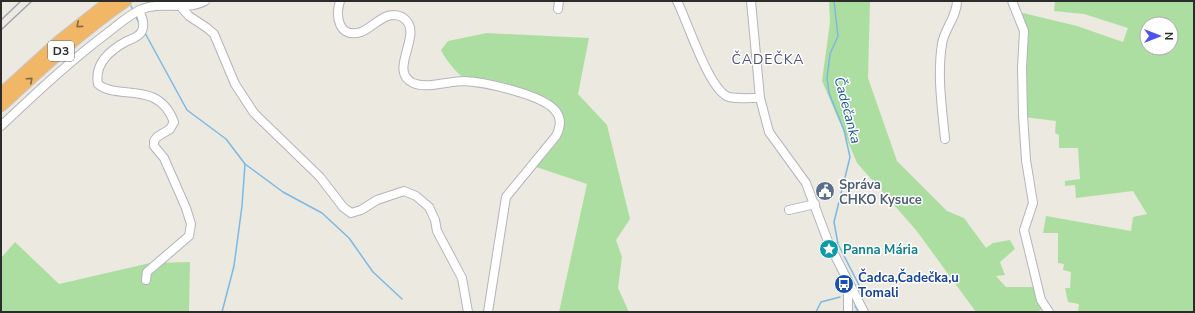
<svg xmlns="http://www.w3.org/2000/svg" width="1195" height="313" font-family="'Nunito Sans',sans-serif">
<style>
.green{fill:#addea1;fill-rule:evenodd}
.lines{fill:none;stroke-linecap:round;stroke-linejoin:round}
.stream{stroke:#7cb9e5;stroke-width:1.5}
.minor-casing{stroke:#b3b4be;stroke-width:10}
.highway-casing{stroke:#c8c8c8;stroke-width:13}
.minor{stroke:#fff;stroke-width:8}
.highway{stroke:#f1b766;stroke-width:11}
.rail{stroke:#a3a3b5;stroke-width:1.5}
.oneway{stroke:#856b46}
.labels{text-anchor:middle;stroke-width:3;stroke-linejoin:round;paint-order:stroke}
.shield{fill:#fff;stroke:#6b6b6b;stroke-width:1}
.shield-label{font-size:12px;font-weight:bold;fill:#2c2c2c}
.service-label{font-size:13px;font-weight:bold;fill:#4e5e75;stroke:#fff;text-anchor:start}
.culture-label{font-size:13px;font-weight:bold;fill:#0d838f;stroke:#fff;text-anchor:start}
.transit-label{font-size:13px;font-weight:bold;fill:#164399;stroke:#fff;text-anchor:start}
.neighbourhood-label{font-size:14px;letter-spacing:1px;fill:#505179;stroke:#fff}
.water-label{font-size:14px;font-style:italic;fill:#195793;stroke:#fff}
</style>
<rect width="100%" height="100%" fill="#ece9e0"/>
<!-- green -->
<g class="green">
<path d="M 829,1 L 870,1 L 868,78 L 897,161 L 947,211 L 964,218 L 986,248 L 993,243 L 1010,240 L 1015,249 L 1000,262 L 1005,275 L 996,276 L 1006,287 L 1034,287 L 1044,308 L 1037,312 L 976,312 L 916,230 L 857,163 L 822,81 L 830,22 Z"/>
<path d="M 1055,1 L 1194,1 L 1194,312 L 1078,312 L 1079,304 L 1068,302 L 1065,288 L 1070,288 L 1071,272 L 1063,270 L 1064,264 L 1058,263 L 1058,233 L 1043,233 L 1046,216 L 1131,231 L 1133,217 L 1147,214 L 1133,191 L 1076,198 L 1075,185 L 1065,186 L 1065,181 L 1080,179 L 1078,148 L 1059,148 L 1059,135 L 1055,133 L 1056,121 L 1024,117 L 1019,12 L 1077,26 L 1123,42 L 1128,28 L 1084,14 L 1054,11 ZM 1147,24 L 1171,24 L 1171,48 L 1147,48 Z"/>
<path d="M 487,33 L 589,38 L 578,94 L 607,125 L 630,219 L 616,240 L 622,257 L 618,288 L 629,312 L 559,312 L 587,184 L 536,167 C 544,157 555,147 561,136 C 564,131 564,125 563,121 C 557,87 491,92 467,80 C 458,75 445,59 441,50 L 448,41 Z"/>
<path d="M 15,242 L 59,284 L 150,263 L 190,262 L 189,312 L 1,312 L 1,258 Z"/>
</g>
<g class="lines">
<!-- stream -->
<g class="stream">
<path d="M 834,1 L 838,36 L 830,54 L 827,78 L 829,93 L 844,130 L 850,157 L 834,222 L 838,244 L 863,293 L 861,301"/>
<path d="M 131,6 L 133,10"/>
<path d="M 136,17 L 140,25"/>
<path d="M 145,33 L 187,110 L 226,139 L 245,164 L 283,192 L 322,213 L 349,238 L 373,272 L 402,299"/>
<path d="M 855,306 L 858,311"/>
<path d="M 222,312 L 234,266 L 242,206 L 245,164"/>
<path d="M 816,312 L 821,302 L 840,297"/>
</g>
<defs>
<g id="minor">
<path d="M 340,1 C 335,17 339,39 361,32 C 374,27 386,9 402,17 C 427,32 386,70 413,83 C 427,89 449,81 464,81 C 484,82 547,95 557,113 C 562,120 560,128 556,136 L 506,197 L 488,312"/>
<path d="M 677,1 C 687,20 709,91 729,97 C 738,99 751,98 760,98"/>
<path d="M 751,1 L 760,98 L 769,132 L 806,183 L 829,244 L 864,312"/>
<path d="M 1012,1 L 1024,31 L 1022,68 L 1023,115 L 1026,160 L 1033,203 L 1024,230 L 1041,300 L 1049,312"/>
<path d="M 181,7 L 189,16 L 207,28 L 214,34 L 235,84 L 254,113 L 320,177 L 343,207 L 351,213 L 361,210 L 377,200 L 404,191 L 416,196 L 429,207 L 435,220 L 437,231 L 462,278 L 468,312"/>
<path d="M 558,9 L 559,1"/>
<path d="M 139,10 C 142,17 145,24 142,31 C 139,37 132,39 127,41 C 110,50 94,63 98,84 C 117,101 158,79 174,122 L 170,129 L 157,137 L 154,141 L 154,146 L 164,158 L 186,208 L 191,224 L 189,236 L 147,272 L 146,280"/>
<path d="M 1,126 C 36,93 71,60 110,31 C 119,24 129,15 140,10 C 161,0 184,12 205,1"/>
<path d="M 945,139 C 942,108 937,75 942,44 C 944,29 957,17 957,1"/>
<path d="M 789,210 L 815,204"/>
<path d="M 848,312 L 848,291 L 851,287"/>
</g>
<g id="highway">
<path d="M 1,94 L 59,41 L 110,1"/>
<path d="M 1,106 C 41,69 81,32 126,1"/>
</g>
</defs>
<!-- minor casing -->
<use href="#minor" class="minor-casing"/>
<!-- highway casing -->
<use href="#highway" class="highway-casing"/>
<!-- minor -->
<use href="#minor" class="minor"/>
<!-- highway -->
<use href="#highway" class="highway"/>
<!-- rail -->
<g class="rail">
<path d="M 1,20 L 21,1"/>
<path d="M 1,30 L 32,1"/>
</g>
</g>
<!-- one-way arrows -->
<defs><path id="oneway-chevron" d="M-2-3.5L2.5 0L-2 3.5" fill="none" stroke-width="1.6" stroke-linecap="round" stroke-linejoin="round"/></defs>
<g class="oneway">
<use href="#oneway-chevron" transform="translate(79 25) rotate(140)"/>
<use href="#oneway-chevron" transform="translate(30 80) rotate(-42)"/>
</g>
<!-- icons -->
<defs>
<symbol id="civic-disc" viewBox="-11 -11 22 22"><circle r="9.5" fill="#5c6f8a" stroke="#fff"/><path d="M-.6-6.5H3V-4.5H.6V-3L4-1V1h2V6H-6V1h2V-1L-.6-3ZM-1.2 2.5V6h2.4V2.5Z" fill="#fff"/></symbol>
<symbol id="sight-disc" viewBox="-11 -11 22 22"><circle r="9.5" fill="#0f9aa8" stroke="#fff"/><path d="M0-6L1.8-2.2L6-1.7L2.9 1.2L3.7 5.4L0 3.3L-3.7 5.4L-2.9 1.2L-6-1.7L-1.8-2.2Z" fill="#fff"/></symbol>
<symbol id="bus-disc" viewBox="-11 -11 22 22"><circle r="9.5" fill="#1a4fb4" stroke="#fff"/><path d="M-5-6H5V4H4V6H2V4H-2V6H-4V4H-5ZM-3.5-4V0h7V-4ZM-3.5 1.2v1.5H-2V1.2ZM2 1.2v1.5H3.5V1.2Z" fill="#fff"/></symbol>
</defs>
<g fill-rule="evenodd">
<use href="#civic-disc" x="814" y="180" width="22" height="22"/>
<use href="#sight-disc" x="818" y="238" width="22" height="22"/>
<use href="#bus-disc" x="833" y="273" width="22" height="22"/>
</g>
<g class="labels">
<!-- shield labels -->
<rect class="shield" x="48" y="41" width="26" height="20" rx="3"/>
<g class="shield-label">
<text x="61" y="55">D3</text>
</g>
<!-- service labels -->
<g class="service-label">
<text x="839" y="189">Správa<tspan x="839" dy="15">CHKO Kysuce</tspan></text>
</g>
<!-- culture labels -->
<g class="culture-label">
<text x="843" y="254">Panna Mária</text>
</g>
<!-- transit labels -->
<g class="transit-label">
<text x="858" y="282">Čadca,Čadečka,u<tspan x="858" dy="15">Tomali</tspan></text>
</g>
<!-- neighbourhood labels -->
<g class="neighbourhood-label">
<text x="768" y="64">ČADEČKA</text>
</g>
<!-- water labels -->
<g class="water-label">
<text transform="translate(848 110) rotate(75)" y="5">Čadečanka</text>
</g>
</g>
<!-- border -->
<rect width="1195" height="313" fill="none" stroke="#2c2c2c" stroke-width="4"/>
<!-- north arrow -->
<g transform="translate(1159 36) rotate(90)"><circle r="19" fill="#ffffff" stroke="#ababab"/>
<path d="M0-3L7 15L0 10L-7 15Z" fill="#4e54eb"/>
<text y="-6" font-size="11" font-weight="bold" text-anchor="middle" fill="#2c2c2c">N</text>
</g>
</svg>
